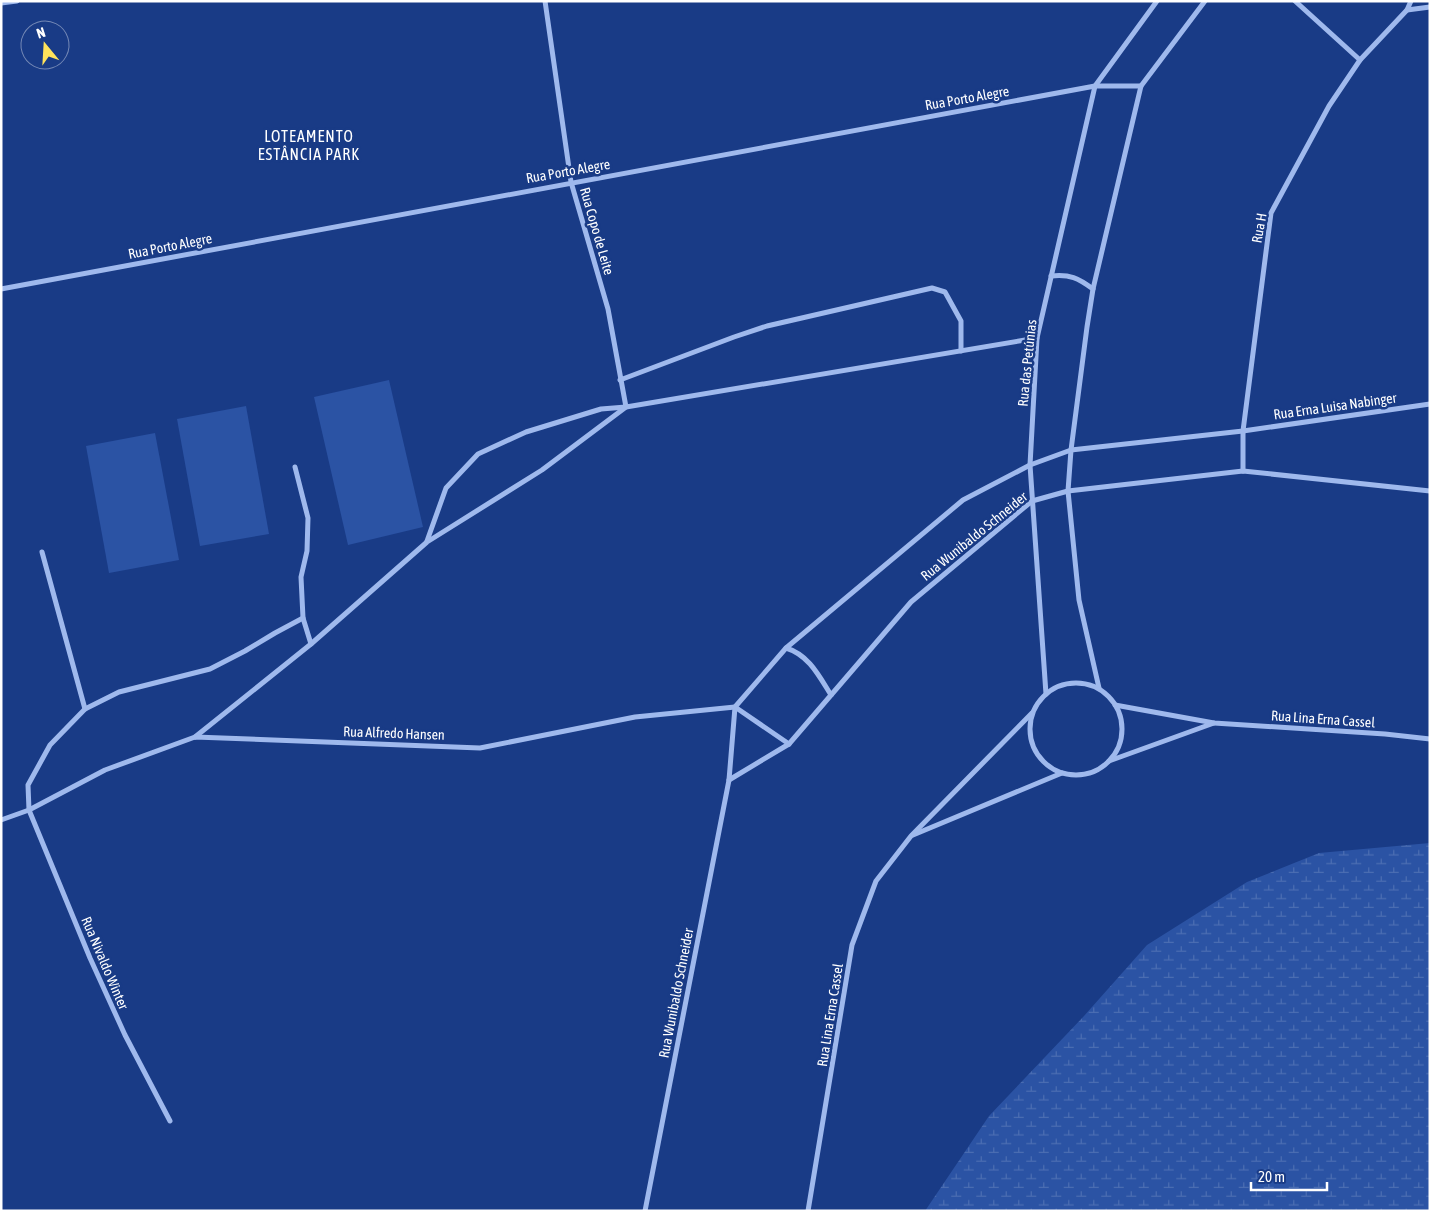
<svg xmlns="http://www.w3.org/2000/svg" width="1431" height="1212" font-family="'Asap Condensed',sans-serif">
<style>
.grass{fill:#2b53a4}
.wetland{fill:url(#wetland-marsh)}
.lines{fill:none;stroke-linecap:round;stroke-linejoin:round}
.minor{stroke:#9fb9ed;stroke-width:5}
.labels{text-anchor:middle;stroke-width:5;stroke-linejoin:round;paint-order:stroke}
.street-label{font-size:14px;fill:#fff;stroke:#193b86}
.quarter-label{font-size:16px;letter-spacing:1px;fill:#fff;stroke:#193b86}
</style>
<defs>
<pattern id="wetland-marsh" width="20" height="14" patternUnits="userSpaceOnUse" patternTransform="scale(1.25)"><rect width="20" height="14" fill="#2b53a4"/><path d="M1 5h8M5 5V1M11 12h8M15 12V8" fill="none" stroke="#4b6db2"/></pattern>
</defs>
<rect width="100%" height="100%" fill="#193b86"/>
<!-- grass -->
<g class="grass">
<path d="M 389,380 L 423,527 L 348,545 L 314,397 Z"/>
<path d="M 246,406 L 269,534 L 200,546 L 177,419 Z"/>
<path d="M 155,433 L 179,560 L 109,573 L 86,446 Z"/>
</g>
<!-- wetland -->
<path class="wetland" d="M 1430,843 L 1430,1211 L 925,1211 L 989,1116 L 1084,1016 L 1147,945 L 1247,882 L 1319,853 Z"/>
<g class="lines">
<!-- minor -->
<g class="minor">
<path d="M 1295,1 L 1360,60"/>
<path d="M 1,3 L 17,1"/>
<path d="M 1407,10 L 1430,7"/>
<path d="M 1051,276 C 1070,274 1078,278 1093,289"/>
<path d="M 1,289 L 1095,86 L 1141,86"/>
<path d="M 620,380 L 734,337 L 767,326 L 932,288 L 945,292 L 961,321 L 961,351"/>
<path d="M 295,467 L 308,518 L 307,551 L 301,577 L 303,618 L 311,644"/>
<path d="M 1243,471 L 1243,431 L 1271,213 L 1329,106 L 1360,60 L 1407,10 L 1411,1"/>
<path d="M 427,541 L 446,488 L 478,454 L 526,432 L 601,409 L 626,407 L 608,309 L 571,182 L 545,1"/>
<path d="M 42,552 L 85,709"/>
<path d="M 786,648 C 809,655 819,676 831,695"/>
<circle cx="1076" cy="729" r="46"/>
<path d="M 1099,688 L 1079,600 L 1068,491 L 1071,450 L 1087,327 L 1093,289 L 1141,86 L 1205,1"/>
<path d="M 1046,694 L 1030,465 L 1037,338 L 1095,86 L 1157,1"/>
<path d="M 1115,705 L 1214,723 L 1385,734 L 1430,739"/>
<path d="M 195,737 L 311,644 L 427,542 L 542,470 L 626,407 L 1037,338"/>
<path d="M 1109,761 L 1214,723"/>
<path d="M 729,780 L 789,744 L 911,602 L 1032,501 L 1068,491 L 1243,471 L 1430,491"/>
<path d="M 1,820 L 29,810 L 105,770 L 195,737 L 480,748 L 635,717 L 735,707 L 789,744"/>
<path d="M 913,835 L 1062,773"/>
<path d="M 170,1121 L 125,1035 L 90,958 L 29,810 L 28,785 L 50,745 L 85,709 L 119,692 L 210,669 L 245,651 L 275,633 L 303,618"/>
<path d="M 645,1211 L 729,780 L 735,707 L 786,648 L 963,500 L 1030,465 L 1071,450 L 1243,431 L 1430,404"/>
<path d="M 808,1211 L 852,945 L 876,881 L 911,836 L 1032,713"/>
</g>
</g>
<g class="labels">
<!-- street labels -->
<g class="street-label">
<text transform="translate(967 98) rotate(-10)" y="5">Rua Porto Alegre</text>
<text transform="translate(568 171) rotate(-10)" y="5">Rua Porto Alegre</text>
<text transform="translate(1259 228) rotate(-80)" y="5">Rua H</text>
<text transform="translate(597 231) rotate(74)" y="5">Rua Copo de Leite</text>
<text transform="translate(170 246) rotate(-11)" y="5">Rua Porto Alegre</text>
<text transform="translate(1027 363) rotate(-84)" y="5">Rua das Petúnias</text>
<text transform="translate(1335 406) rotate(-8)" y="5">Rua Erna Luisa Nabinger</text>
<text transform="translate(974 536) rotate(-39)" y="5">Rua Wunibaldo Schneider</text>
<text transform="translate(1323 719) rotate(4)" y="5">Rua Lina Erna Cassel</text>
<text transform="translate(394 733) rotate(2)" y="5">Rua Alfredo Hansen</text>
<text transform="translate(105 963) rotate(67)" y="5">Rua Nivaldo Winter</text>
<text transform="translate(676 993) rotate(-79)" y="5">Rua Wunibaldo Schneider</text>
<text transform="translate(830 1015) rotate(-81)" y="5">Rua Lina Erna Cassel</text>
</g>
<!-- quarter labels -->
<g class="quarter-label">
<text x="309" y="142">LOTEAMENTO<tspan x="309" dy="18">ESTÂNCIA PARK</tspan></text>
</g>
</g>
<!-- border -->
<rect width="1431" height="1212" fill="none" stroke="#ffffff" stroke-width="5"/>
<!-- north arrow -->
<g transform="translate(45 45) rotate(342)"><circle r="24" fill="#193b86" stroke="#7589b6"/>
<path d="M0-4L9 19L0 12L-9 19Z" fill="#ffe35b"/>
<text y="-8" font-size="14" font-weight="bold" text-anchor="middle" fill="#ffffff">N</text>
</g>
<!-- scale -->
<path d="M1251 1182v8h76v-8" fill="none" stroke="#ffffff" stroke-width="2.5"/>
<text x="1258" y="1182" font-size="15" fill="#ffffff" stroke="#193b86" stroke-width="4" paint-order="stroke">20 m</text>
</svg>
